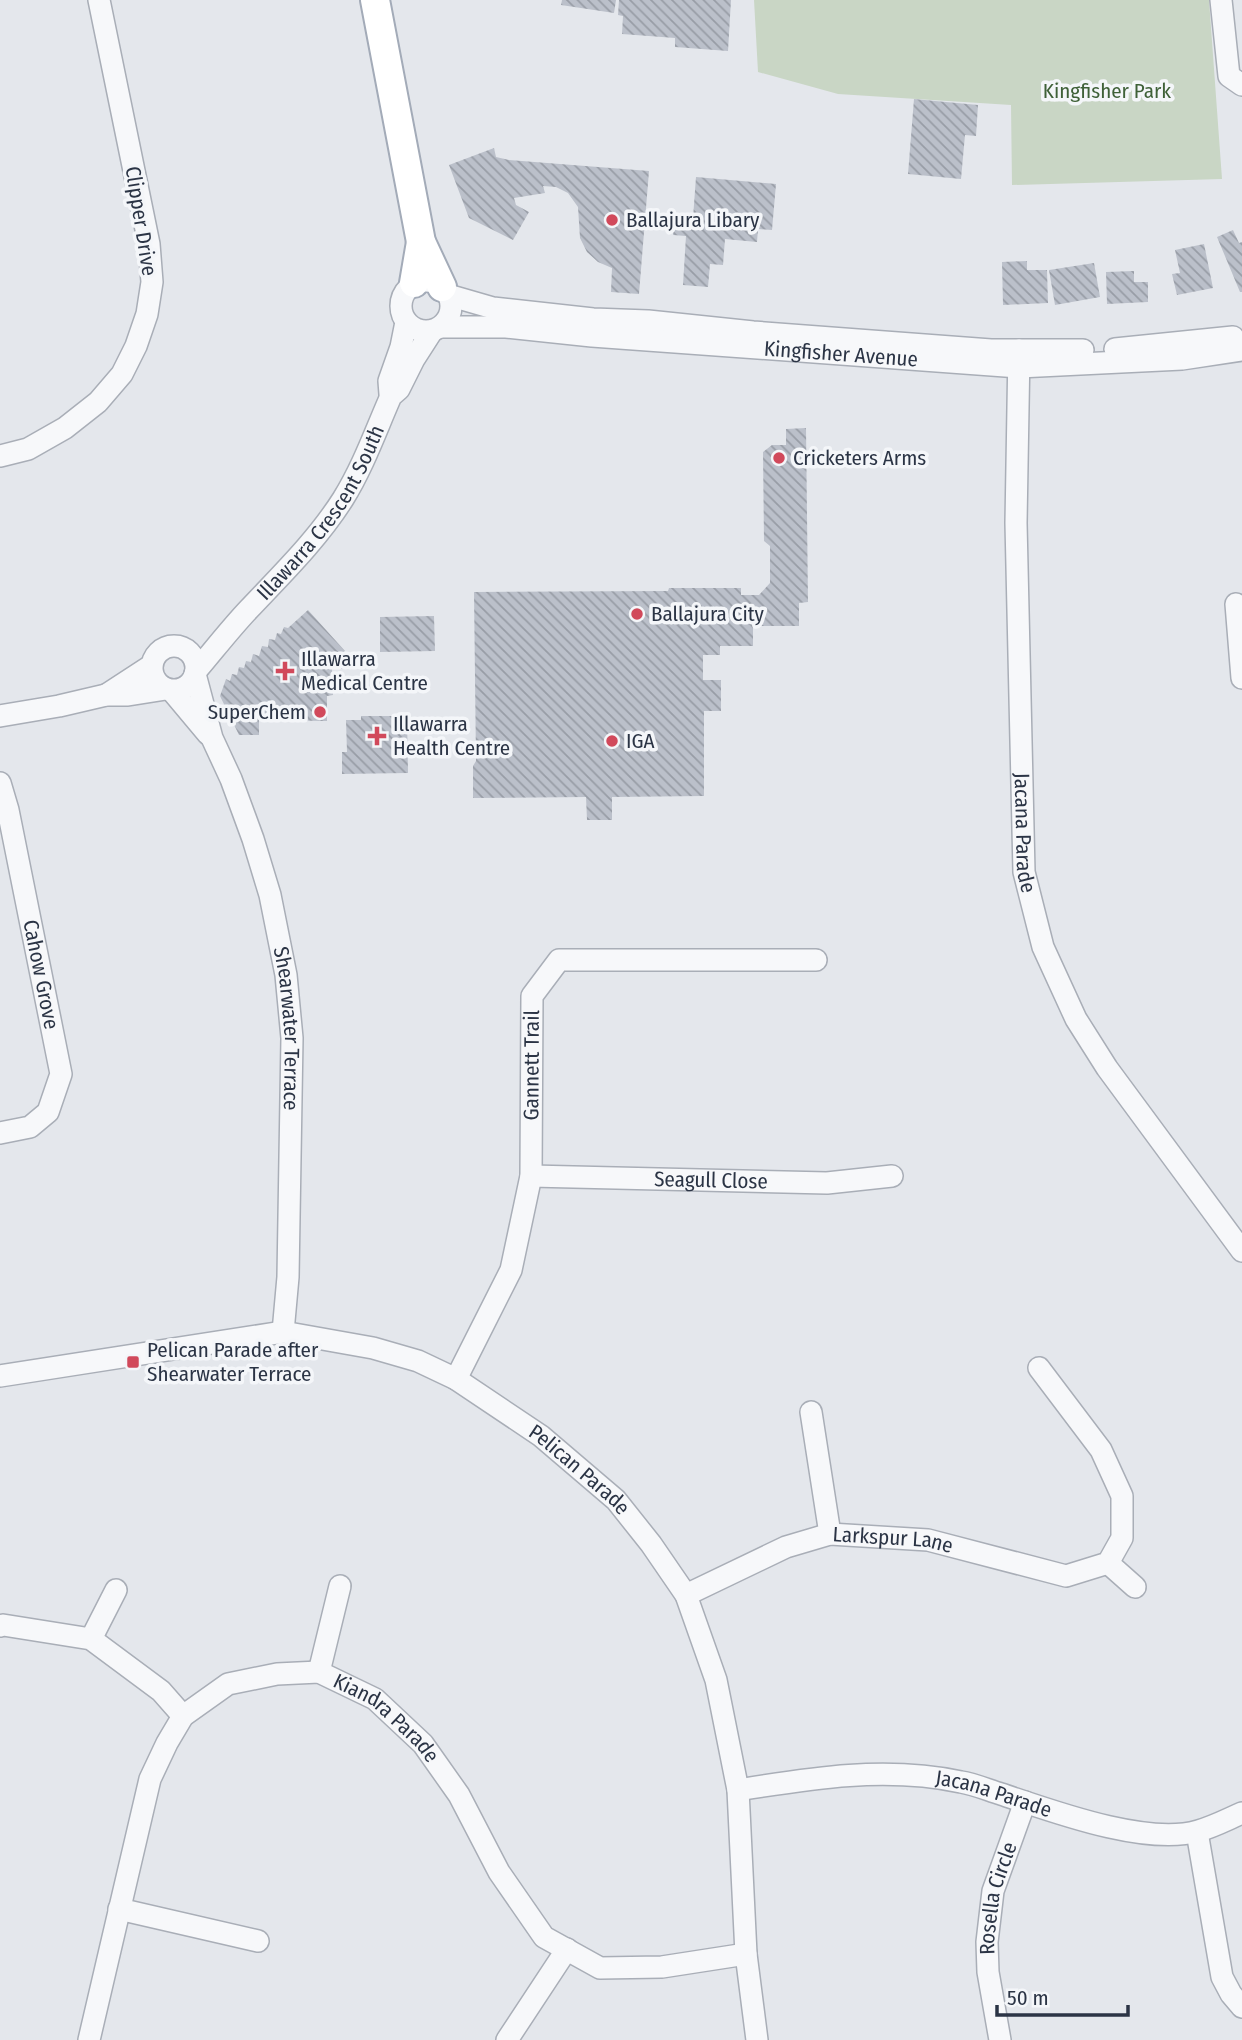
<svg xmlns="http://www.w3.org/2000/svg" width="1242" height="2040" font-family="'Fira Sans Condensed',sans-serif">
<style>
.park{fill:#c9d6c5}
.building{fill:url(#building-back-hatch)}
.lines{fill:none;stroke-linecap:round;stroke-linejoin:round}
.minor-casing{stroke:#a9aeb7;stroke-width:24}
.major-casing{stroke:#a3abb8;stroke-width:32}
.minor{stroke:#f7f8fa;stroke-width:21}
.major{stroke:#fff;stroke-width:28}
.poi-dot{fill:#d1495b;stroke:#f4f6f9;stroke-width:2.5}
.labels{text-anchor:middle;stroke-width:7;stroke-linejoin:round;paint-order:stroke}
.park-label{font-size:21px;fill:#3f6138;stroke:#f4f6f9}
.poi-label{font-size:21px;fill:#2b3445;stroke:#f4f6f9;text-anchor:start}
.street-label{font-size:21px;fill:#2b3445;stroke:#f4f6f9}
</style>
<defs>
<pattern id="building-back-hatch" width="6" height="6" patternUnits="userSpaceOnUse" patternTransform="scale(1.75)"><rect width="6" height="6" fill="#bbc0ca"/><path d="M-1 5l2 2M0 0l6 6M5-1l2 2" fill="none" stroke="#989da6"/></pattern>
</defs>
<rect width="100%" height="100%" fill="#e4e7ec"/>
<!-- park -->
<path class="park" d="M 754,0 L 1209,0 L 1222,179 L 1012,185 L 1011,105 L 838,94 L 758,72 Z"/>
<!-- building -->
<g class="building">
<path d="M 562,0 L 616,0 L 614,13 L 561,5 Z"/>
<path d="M 619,0 L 731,0 L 728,51 L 675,47 L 675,38 L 622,34 L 623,16 L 618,15 Z"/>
<path d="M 914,99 L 978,105 L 976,136 L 965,135 L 961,179 L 908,174 Z"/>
<path d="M 494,148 L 496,157 L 509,160 L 649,171 L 639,294 L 611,292 L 612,268 L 598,262 L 587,252 L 580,238 L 578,207 L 568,193 L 556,187 L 543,186 L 545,193 L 514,198 L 516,205 L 529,212 L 513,240 L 469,218 L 449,165 Z"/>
<path d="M 696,177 L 776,184 L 772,230 L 758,229 L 757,242 L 725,239 L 723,265 L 710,264 L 708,287 L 683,285 L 686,236 L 673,235 L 675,217 L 693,218 Z"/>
<path d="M 1233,230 L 1239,243 L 1242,242 L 1242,292 L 1240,292 L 1217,237 Z"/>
<path d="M 1204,244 L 1213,288 L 1177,295 L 1172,274 L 1180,273 L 1175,250 Z"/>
<path d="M 1027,261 L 1027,270 L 1047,270 L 1048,303 L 1003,305 L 1002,262 Z"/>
<path d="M 1094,263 L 1100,297 L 1055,305 L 1049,270 Z"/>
<path d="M 1134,271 L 1134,282 L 1148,282 L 1148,302 L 1107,304 L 1106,272 Z"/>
<path d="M 806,428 L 808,602 L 799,603 L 799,626 L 753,626 L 753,646 L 720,646 L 720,655 L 703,655 L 703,680 L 721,680 L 721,711 L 704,711 L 704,796 L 612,797 L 612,820 L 587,820 L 586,797 L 473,798 L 473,766 L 476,761 L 474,592 L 668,591 L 669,588 L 741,588 L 741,595 L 759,595 L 770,583 L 770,546 L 764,541 L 763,452 L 772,445 L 786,445 L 786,429 Z"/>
<path d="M 308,610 L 345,651 L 339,657 L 343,662 L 343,669 L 332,669 L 333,695 L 327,696 L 327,721 L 259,720 L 259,735 L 239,735 L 220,696 L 226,679 L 230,681 L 232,674 L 237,675 L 239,667 L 244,668 L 246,661 L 251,662 L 253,654 L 259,656 L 262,646 L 268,647 L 269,639 L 275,640 L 277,633 L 281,634 L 284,627 L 288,628 Z"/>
<path d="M 434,616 L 435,651 L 380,652 L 380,617 Z"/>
<path d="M 361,716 L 407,716 L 408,773 L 342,774 L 342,752 L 347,752 L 346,720 L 361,720 Z"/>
</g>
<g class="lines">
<defs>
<g id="minor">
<path d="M 1221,0 L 1229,76 L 1242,85"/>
<circle cx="426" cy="306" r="25"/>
<path d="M 448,295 L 493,308 L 593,319 L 648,321 L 753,332 L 991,350 L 1083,350"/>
<path id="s1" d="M 441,327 L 506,327 L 592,336 L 1019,367 L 1182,359 L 1242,350"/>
<path d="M 1115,349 L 1233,337"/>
<path id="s2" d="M 1019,350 L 1016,523 L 1024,872 L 1043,947 L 1076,1019 L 1107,1068 L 1242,1251"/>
<path d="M 390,394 L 389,381 L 401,347 L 406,322"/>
<path d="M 0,456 L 28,449 L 65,428 L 98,402 L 122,374 L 136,346 L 147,314 L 152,282 L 149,244 L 99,0"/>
<path d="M 1236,604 L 1242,678"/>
<circle cx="174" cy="668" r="22"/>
<path id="s3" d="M 196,671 C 214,650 230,629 249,609 C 282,574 317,540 343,499 C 363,467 376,430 391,396 L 399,389 L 414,359 L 432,331"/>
<path id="s4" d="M 195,674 L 212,738 L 231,779 L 253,839 L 270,895 L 286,975 L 292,1038 L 288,1277 L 283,1332"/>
<path d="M 172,691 L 208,734"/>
<path d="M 106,695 L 152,665"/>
<path d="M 0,716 L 59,706 L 106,695 L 128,695 L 166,689"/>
<path id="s5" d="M 0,783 L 8,810 L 61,1074 L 48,1112 L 30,1127 L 0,1133"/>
<path id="s6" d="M 531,1176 L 827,1183 L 892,1176"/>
<path id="s7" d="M 0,1376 L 283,1332 L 373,1348 L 418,1361 L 456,1379 L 541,1436 L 616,1500 L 651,1544 L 686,1595 L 716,1680 L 738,1790 L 746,1954 L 757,2040"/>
<path id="s8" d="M 456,1379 L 511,1270 L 531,1176 L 532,996 L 559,960 L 816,960"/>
<path d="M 811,1412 L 830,1534"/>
<path d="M 1108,1563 L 1135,1587"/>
<path id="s9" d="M 686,1595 L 786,1547 L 830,1534 L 928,1540 L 1066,1576 L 1108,1563 L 1122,1538 L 1122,1496 L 1101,1450 L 1039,1368"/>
<path d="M 0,1626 L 3,1625 L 91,1639 L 161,1691 L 183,1716"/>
<path d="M 91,1639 L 116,1590"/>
<path d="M 319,1672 L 340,1586"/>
<path id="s10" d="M 738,1790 C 812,1778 886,1766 961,1782 C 974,1784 988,1790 1001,1794 C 1052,1811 1146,1846 1198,1831 C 1213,1827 1228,1819 1242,1813"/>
<path d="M 1197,1832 L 1222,1977 L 1231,1994 L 1242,2007"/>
<path d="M 119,1909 L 258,1941"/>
<path id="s11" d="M 89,2040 L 150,1779 L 167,1743 L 183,1716 L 228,1684 L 277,1674 L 319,1672 L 375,1699 L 423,1744 L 459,1795 L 499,1872 L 544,1937 L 600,1968 L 662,1967 L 746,1954"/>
<path d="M 507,2040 L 567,1949"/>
<path id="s12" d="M 1000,2040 L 988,1972 L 987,1942 L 993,1891 L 1025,1802"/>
</g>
<g id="major">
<path d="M 375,0 L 421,242 L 442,287"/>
<path d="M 414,283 L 421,242"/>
</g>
</defs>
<!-- minor casing -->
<use href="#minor" class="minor-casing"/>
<!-- major casing -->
<use href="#major" class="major-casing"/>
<!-- minor -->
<use href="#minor" class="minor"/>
<!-- major -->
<use href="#major" class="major"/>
</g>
<!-- markers -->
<g class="poi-dot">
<circle cx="612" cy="220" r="7"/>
<circle cx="779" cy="458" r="7"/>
<circle cx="637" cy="614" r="7"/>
<path d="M281.5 660.5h7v7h7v7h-7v7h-7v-7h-7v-7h7z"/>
<circle cx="320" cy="712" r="7"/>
<path d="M373.5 725.5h7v7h7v7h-7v7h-7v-7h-7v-7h7z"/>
<circle cx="612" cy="741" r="7"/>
<rect x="126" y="1355" width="14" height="14" rx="3.5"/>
</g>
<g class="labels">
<!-- park labels -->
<g class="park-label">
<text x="1107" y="98">Kingfisher Park</text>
</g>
<!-- poi labels -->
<g class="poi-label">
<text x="626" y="227">Ballajura Libary</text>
<text x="793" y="465">Cricketers Arms</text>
<text x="651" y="621">Ballajura City</text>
<text x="301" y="666">Illawarra<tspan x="301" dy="24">Medical Centre</tspan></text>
<text x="306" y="719" text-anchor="end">SuperChem</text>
<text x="393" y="731">Illawarra<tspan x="393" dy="24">Health Centre</tspan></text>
<text x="626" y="748">IGA</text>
<text x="147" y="1357">Pelican Parade after<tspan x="147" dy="24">Shearwater Terrace</tspan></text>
</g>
<!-- street labels -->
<g class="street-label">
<text transform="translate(141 221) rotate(81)" y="7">Clipper Drive</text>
<text dy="7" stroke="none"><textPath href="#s1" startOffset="401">Kingfisher Avenue</textPath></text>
<text dy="7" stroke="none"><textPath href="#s3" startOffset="203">Illawarra Crescent South</textPath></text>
<text dy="7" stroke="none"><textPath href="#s2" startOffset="483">Jacana Parade</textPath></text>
<text dy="7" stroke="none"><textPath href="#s5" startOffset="196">Cahow Grove</textPath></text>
<text dy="7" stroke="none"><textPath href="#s4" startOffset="369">Shearwater Terrace</textPath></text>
<text dy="7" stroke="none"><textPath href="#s8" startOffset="329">Gannett Trail</textPath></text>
<text dy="7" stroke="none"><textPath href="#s6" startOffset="180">Seagull Close</textPath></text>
<text dy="7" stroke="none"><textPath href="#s7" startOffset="620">Pelican Parade</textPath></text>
<text dy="7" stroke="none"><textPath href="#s9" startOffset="220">Larkspur Lane</textPath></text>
<text dy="7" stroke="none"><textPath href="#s11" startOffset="569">Kiandra Parade</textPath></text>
<text dy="7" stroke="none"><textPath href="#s10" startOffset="259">Jacana Parade</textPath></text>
<text dy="7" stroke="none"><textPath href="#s12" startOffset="144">Rosella Circle</textPath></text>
</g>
</g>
<!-- scale -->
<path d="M997 2005v10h131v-10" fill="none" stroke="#2b3445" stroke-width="3.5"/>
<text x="1007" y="2005" font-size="21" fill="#2b3445" stroke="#f4f6f9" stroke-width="5" paint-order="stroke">50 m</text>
</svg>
